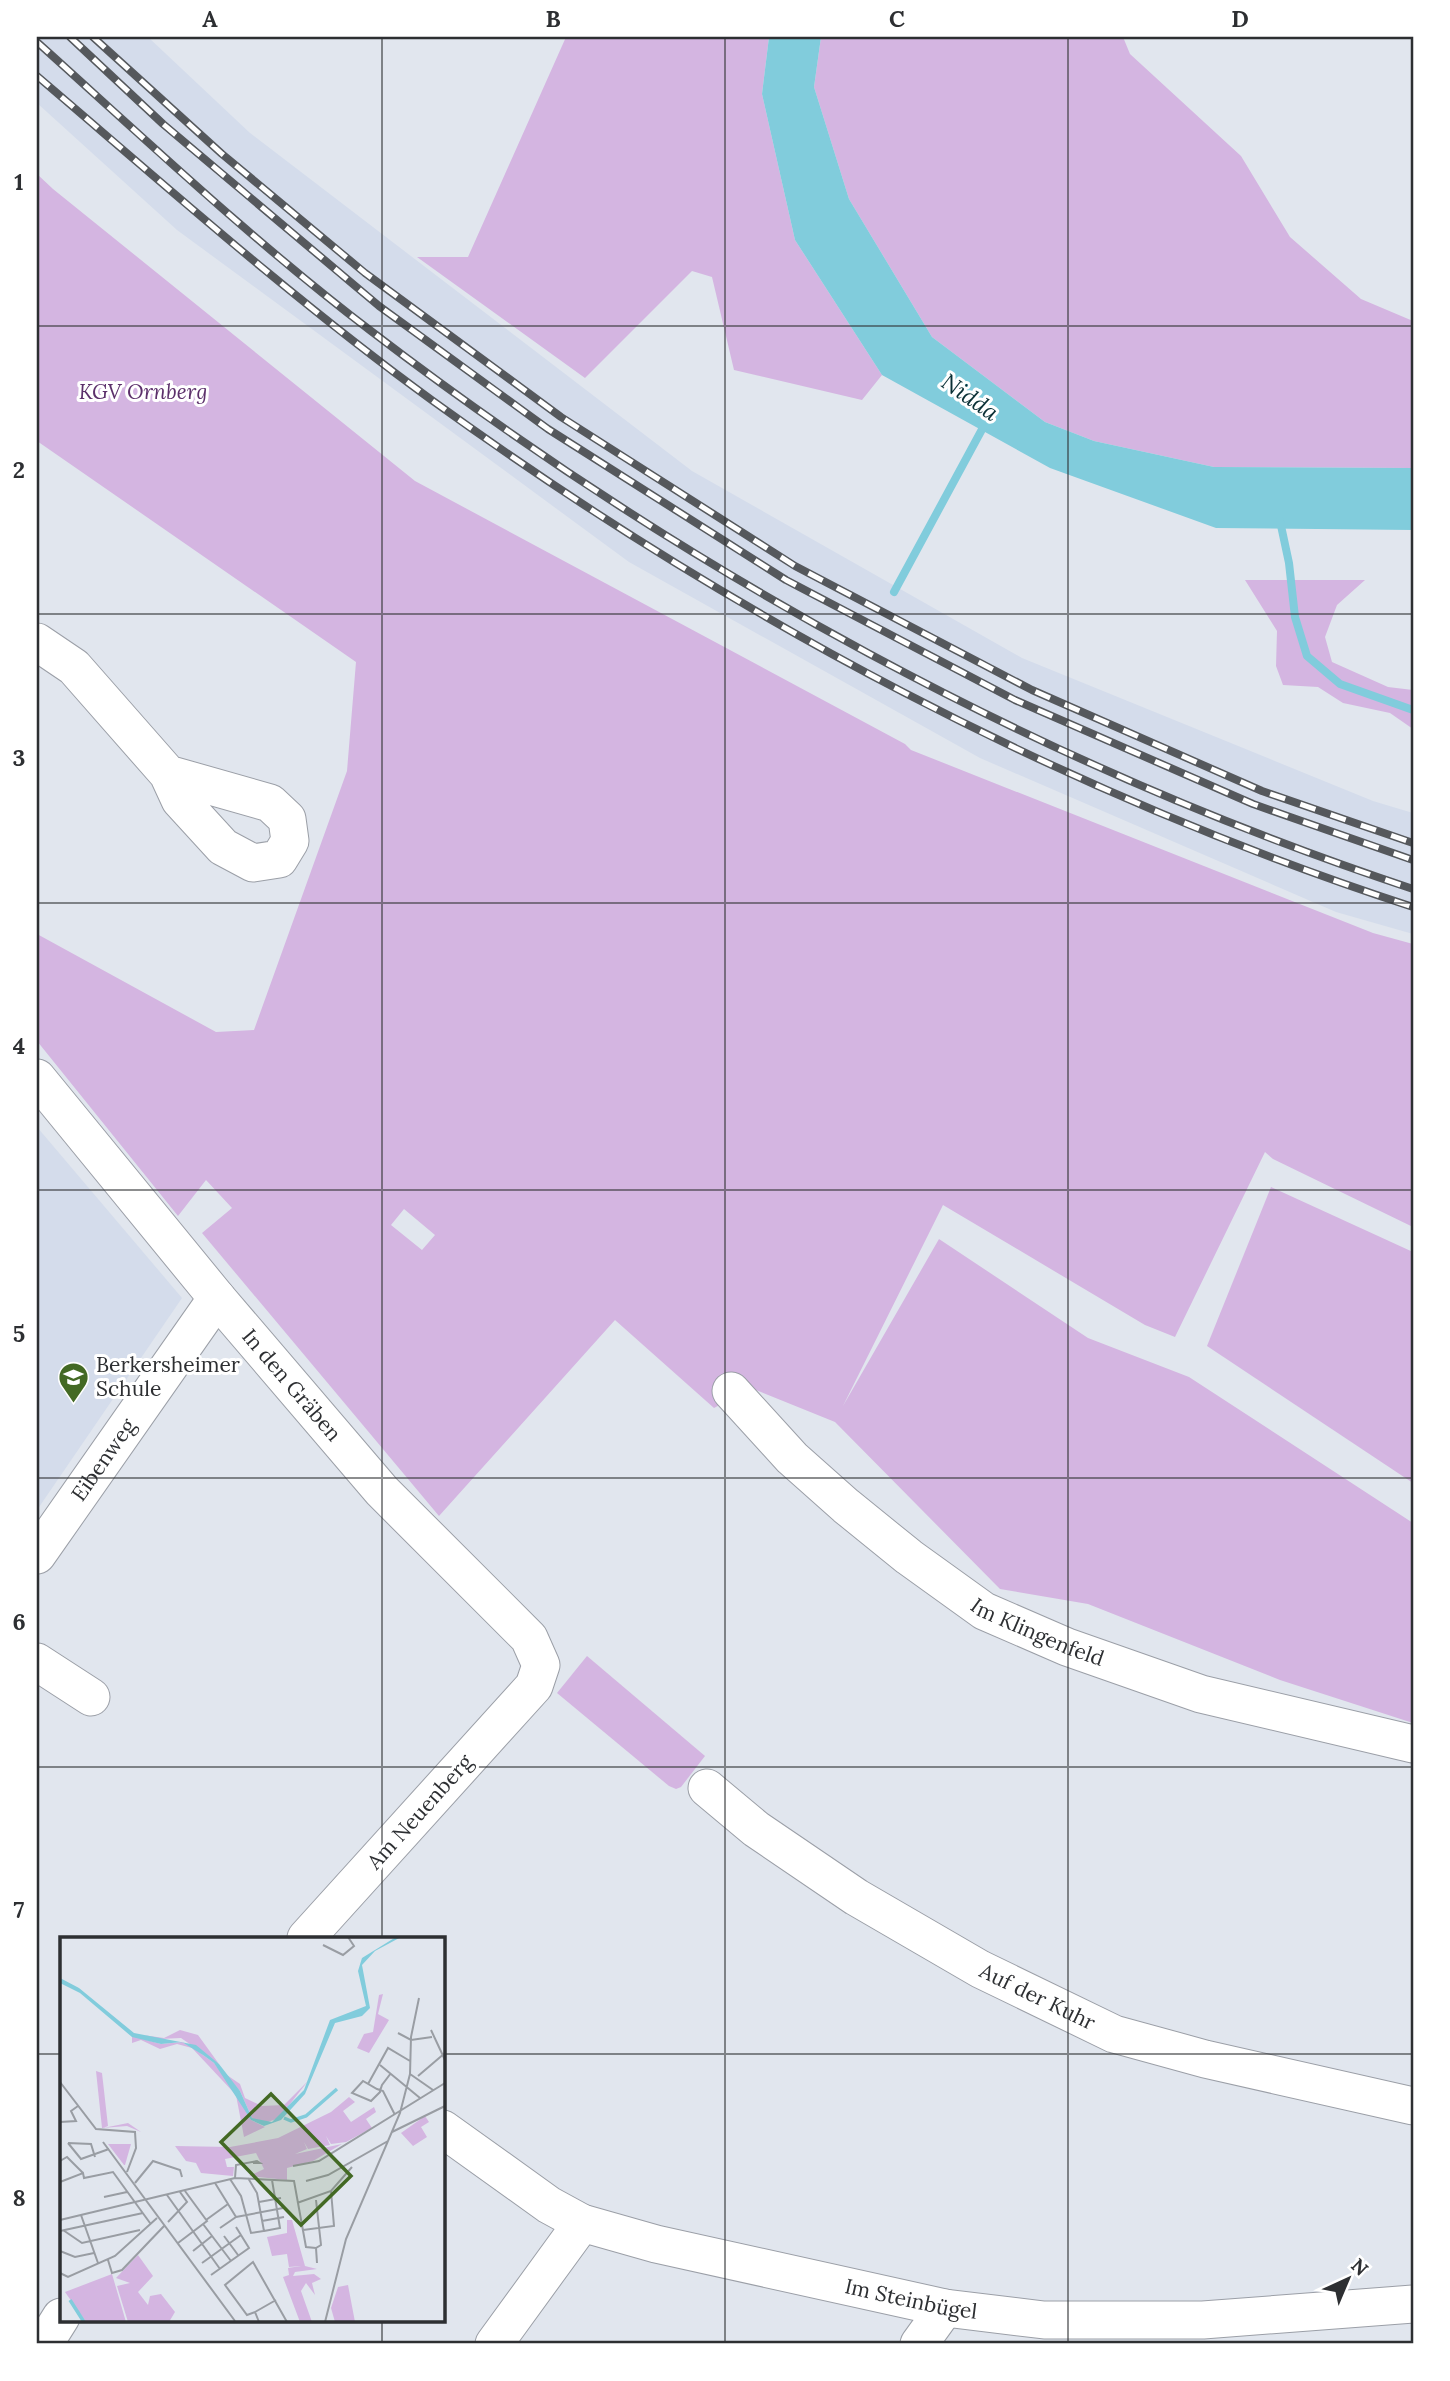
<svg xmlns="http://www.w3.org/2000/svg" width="1450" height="2381" font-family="Lora,serif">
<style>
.built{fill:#d4dceb}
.green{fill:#d4b5e1;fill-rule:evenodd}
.water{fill:#81ccdc}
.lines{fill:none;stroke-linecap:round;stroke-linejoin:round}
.stream{stroke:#81ccdc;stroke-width:8}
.minor-casing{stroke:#9b9fa7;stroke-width:39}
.minor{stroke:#fff;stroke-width:37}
.rail-casing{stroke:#55585c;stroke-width:8}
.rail{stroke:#fff;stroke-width:5;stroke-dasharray:16;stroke-linecap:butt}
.grid{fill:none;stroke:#2d2f32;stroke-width:2;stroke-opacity:0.55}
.labels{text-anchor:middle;stroke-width:6;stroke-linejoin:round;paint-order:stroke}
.park-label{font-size:21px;font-style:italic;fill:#5c306b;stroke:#fff}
.poi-label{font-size:21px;fill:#2d2f32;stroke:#fff;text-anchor:start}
.street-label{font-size:21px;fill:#2d2f32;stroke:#fff}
.water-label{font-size:23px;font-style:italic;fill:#0a3036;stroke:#fff}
.inset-river{fill:none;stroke:#81ccdc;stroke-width:3.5}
.inset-road{fill:none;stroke:#999da3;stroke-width:2}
.view{fill:#436924;fill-opacity:0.15;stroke:#436924;stroke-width:3.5}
.inset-edge{fill:none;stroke:#2d2f32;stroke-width:3.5}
.neatline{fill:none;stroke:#2d2f32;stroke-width:2.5}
.grid-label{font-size:23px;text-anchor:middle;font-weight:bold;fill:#2d2f32}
</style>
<rect width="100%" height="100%" fill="#e1e6ee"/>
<!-- built -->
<g class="built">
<path d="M 37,37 L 148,37 L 250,133 L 692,471 L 1022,658 L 1373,801 L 1413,813 L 1413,934 L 1336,912 L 980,758 L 629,562 L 177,230 L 37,103 Z"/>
<path d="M 37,1127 L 182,1298 L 37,1510 Z"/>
</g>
<!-- green -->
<g class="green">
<path d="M 566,37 L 769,37 L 762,94 L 795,240 L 882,375 L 862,400 L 734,370 L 712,277 L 692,271 L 585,378 L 417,257 L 468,257 Z"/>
<path d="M 821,37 L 1123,37 L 1130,54 L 1241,156 L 1290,237 L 1361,299 L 1413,321 L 1413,468 L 1214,467 L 1094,441 L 1045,422 L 932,337 L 849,199 L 814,87 Z"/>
<path d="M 37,174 L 53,189 L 415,481 L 905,744 L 911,750 L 1373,933 L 1413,944 L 1413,1227 L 1273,1159 L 1265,1152 L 1175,1337 L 1145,1325 L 943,1205 L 843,1406 L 939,1239 L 1088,1338 L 1189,1377 L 1413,1523 L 1413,1723 L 1280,1680 L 1088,1604 L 1000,1589 L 835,1422 L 751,1388 L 714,1408 L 615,1320 L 439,1516 L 202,1233 L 232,1208 L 206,1180 L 178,1216 L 37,1041 L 37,934 L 216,1032 L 254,1030 L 347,771 L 356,662 L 37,441 ZM 404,1209 L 435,1235 L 422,1250 L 391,1225 Z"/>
<path d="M 1245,580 L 1365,580 L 1337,605 L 1325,637 L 1332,662 L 1388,687 L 1413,690 L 1413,729 L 1390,713 L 1343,703 L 1318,687 L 1283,685 L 1276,666 L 1277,631 Z"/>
<path d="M 1271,1187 L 1413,1252 L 1413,1483 L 1207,1346 Z"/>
<path d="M 587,1656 L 705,1756 L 681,1787 L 676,1789 L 669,1786 L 557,1693 Z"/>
</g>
<!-- water -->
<path class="water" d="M 769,37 L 821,37 L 814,87 L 849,199 L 932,337 L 1045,422 L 1094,441 L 1214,467 L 1413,468 L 1413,530 L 1216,528 L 1050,468 L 882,375 L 795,240 L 762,94 Z"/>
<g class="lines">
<!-- stream -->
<g class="stream">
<path d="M 1280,521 L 1289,563 L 1295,617 L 1307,656 L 1340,684 L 1413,710"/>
<path d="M 894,592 L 986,422"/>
</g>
<defs>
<g id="minor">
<path d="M 37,642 L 74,667 L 168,774 L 180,800 L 223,847 L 253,863 L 279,859 L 290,841 L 287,819 L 270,803 L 168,774"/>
<path id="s1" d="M 37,1078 L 217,1298 L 382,1491 L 529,1638 L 541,1665 L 534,1686 L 306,1938"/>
<path id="s2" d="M 731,1391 L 792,1458 L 846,1506 L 909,1557 L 984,1611 L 1067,1647 L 1201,1694 L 1413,1744"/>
<path id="s3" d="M 37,1555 L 217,1298"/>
<path d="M 37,1662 L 91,1697"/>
<path id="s4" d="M 707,1788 L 756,1829 L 856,1897 L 980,1969 L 1114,2034 L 1205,2059 L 1413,2106"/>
<path id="s5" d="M 443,2129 L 549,2205 L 582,2223 L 656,2244 L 945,2308 L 1044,2320 L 1203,2320 L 1413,2304"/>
<path d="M 44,2344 L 61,2317"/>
<path d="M 494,2344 L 582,2223"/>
<path d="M 919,2344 L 945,2308"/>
</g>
</defs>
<!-- minor casing -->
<use href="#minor" class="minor-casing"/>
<!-- minor -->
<use href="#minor" class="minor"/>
<defs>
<g id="rail">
<path d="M 70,37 L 163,124 L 379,306 L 548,429 L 786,580 L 1015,700 L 1253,804 L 1413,860"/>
<path d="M 93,37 L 222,154 L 365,273 L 561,417 L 795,566 L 1032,690 L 1262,791 L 1413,843"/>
<path d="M 37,42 C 146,140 254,242 371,331 C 685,571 1037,765 1413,889"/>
<path d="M 37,76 C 167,187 295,301 433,401 C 732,617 1062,793 1413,907"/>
</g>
</defs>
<!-- rail casing -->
<use href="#rail" class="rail-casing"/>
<!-- rail -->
<use href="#rail" class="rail"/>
</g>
<!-- grid -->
<path class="grid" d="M 382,37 L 382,1938M 725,37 L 725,2344M 1068,37 L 1068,2344M 37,326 L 1413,326M 37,614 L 1413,614M 37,903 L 1413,903M 37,1190 L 1413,1190M 37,1478 L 1413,1478M 37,1767 L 1413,1767M 37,2054 L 61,2054M 443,2054 L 1413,2054M 382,2320 L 382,2344"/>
<!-- icons -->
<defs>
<symbol id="school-pin" viewBox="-11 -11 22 30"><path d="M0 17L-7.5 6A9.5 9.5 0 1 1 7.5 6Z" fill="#436924" stroke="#fff"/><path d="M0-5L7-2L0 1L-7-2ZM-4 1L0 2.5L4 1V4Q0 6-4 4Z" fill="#fff"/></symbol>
</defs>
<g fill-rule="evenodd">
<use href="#school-pin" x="56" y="1360" width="35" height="47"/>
</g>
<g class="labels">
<!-- park labels -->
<g class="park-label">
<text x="143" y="399">KGV Ornberg</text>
</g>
<!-- poi labels -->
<g class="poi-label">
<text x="96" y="1372">Berkersheimer<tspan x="96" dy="24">Schule</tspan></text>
</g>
<!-- street labels -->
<g class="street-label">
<text dy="7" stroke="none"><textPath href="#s1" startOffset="399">In den Gräben</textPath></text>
<text dy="7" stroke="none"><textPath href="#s3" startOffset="116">Eibenweg</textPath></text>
<text dy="7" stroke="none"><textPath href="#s2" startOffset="394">Im Klingenfeld</textPath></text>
<text transform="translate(420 1812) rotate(-48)" y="7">Am Neuenberg</text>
<text dy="7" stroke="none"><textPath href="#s4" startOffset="392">Auf der Kuhr</textPath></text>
<text dy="7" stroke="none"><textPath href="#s5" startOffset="506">Im Steinbügel</textPath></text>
</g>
<!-- water labels -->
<g class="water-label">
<text transform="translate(970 397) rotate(35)" y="8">Nidda</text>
</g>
</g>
<!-- overview -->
<g transform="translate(60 1937)">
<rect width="385" height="385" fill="#e1e6ee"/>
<path d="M 323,57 L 318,77 L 329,83 L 309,116 L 297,111 L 304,97 L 313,95 L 319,58 ZM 120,93 L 138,98 L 159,127 L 121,101 L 100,102 L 83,98 L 104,101 ZM 72,99 L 101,107 L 122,105 L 132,110 L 154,126 L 180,162 L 191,183 L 205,190 L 184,200 L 176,158 L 132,111 L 117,107 L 100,112 L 81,103 L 72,106 ZM 36,134 L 42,136 L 48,189 L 43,191 L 68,186 L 81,195 L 67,189 L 42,191 ZM 164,136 L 180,147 L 185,161 L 202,169 L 224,168 L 248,144 L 219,181 L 205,186 L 192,181 L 180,154 ZM 289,160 L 295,165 L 283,174 L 291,185 L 314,170 L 316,175 L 306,182 L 312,191 L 286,205 L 271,207 L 266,199 L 270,208 L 248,212 L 244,205 L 247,212 L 235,217 L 282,207 L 253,224 L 227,231 L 227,243 L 189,239 L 204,232 L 196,216 L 165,222 L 167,230 L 174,230 L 173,239 L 141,236 L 136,226 L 126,224 L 115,209 L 170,210 L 218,201 L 271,175 ZM 365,179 L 369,185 L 361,190 L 367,200 L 353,209 L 341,196 ZM 48,207 L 71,207 L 65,228 L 64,228 ZM 227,283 L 232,283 L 245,329 L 257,332 L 235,335 L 233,339 L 254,337 L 261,342 L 252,346 L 255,358 L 246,346 L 241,354 L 252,385 L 240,385 L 223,340 L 229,338 L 228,331 L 241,329 L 229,330 L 227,317 L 212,319 L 207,300 L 227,296 ZM 78,318 L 93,339 L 78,355 L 88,368 L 90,359 L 101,357 L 115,375 L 109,385 L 68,385 L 57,349 L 70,346 L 56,341 ZM 52,337 L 66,385 L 26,385 L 5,355 ZM 288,348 L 295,385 L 275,385 L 271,371 L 278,350 Z" fill="#d4b5e1"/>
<path d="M 336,0 L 341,0 L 315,14 L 302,28 L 310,71 L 302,79 L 275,86 L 245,157 L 221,183 L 204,189 L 191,183 L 154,126 L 143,118 L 122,105 L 101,107 L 72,100 L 20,56 L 0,46 L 0,41 L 19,51 L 74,96 L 136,108 L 159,127 L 180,154 L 192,181 L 212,185 L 244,153 L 270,83 L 306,69 L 298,34 L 302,21 Z" fill="#81ccdc"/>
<path class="inset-river" d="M 224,181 L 231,184 L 246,179 L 277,152M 10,363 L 24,385"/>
<path class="inset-road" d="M 263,8 L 283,18 L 294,9 L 288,0M 371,93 L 385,123M 338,96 L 351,103 L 372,100M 320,128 L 360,161M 331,136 L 322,148 L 321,151 L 320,153 L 320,155 L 311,164 L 292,156 L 303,144 L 317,152 L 323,154 L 335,178M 350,137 L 373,153M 358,139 L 385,116M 0,145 L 36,192 L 75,195 L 76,211 L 67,235M 308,147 L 328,111 L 350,124M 0,185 L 16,184 L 11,174 L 18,169M 332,195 L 385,169M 43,205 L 175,384M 8,206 L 21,222 L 49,212M 8,206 L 31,207 L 35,220M 0,224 L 7,220 L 23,236M 233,229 L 259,224 L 385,146M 175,241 L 176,228 L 197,224 L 200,226 L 193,226M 170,242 L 181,259 L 191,296 L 204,294 L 197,256 L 188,241M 246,244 L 268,238 L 328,204M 0,245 L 23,236 L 24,241 L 53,235 L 90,286M 75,246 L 93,224 L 120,233 L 122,240M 107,258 L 160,332M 44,260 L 67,255M 256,263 L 261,308 L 256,311 L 257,326M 199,265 L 221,261M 237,266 L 271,254 L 292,230M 21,278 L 38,326M 176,280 L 223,271M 0,283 L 175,241 L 234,244 L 246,310 L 256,311M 146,283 L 168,267 L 155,246M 202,284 L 224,280M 108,285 L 127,265 L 120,255M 143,287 L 171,324M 160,291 L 176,280 L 168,267M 3,293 L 22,306 L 80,293M 243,293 L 274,289 L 271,254M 0,294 L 83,276M 204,294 L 220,291 L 212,243M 164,299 L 178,318M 118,306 L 147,284 L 125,254M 0,314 L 15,320 L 34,316M 133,314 L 152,299M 48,323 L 52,336 L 62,333 L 105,288M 142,326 L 181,298M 0,336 L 8,340 L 55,319 L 97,281M 151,338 L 189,311 L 176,290M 195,375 L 216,363M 199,385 L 195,375 L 187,378 L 165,348 L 193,325 L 227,385M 265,385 L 286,302 L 340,176 L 350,137 L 351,100 L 359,61"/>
<path class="view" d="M 211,157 L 291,239 L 241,288 L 161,205 Z"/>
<rect width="385" height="385" class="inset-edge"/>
</g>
<!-- border -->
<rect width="1450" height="2381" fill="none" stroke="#ffffff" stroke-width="77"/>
<!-- north arrow -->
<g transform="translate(1348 2279) rotate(44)" stroke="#ffffff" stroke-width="5" paint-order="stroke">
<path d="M0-5L12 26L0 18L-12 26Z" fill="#2d2f32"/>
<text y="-10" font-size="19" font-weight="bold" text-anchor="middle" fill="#2d2f32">N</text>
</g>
<rect x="38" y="38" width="1374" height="2304" class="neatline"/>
<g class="grid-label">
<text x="210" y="27">A</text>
<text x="553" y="27">B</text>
<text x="897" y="27">C</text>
<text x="1240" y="27">D</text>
<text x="19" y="190">1</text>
<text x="19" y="478">2</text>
<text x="19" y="766">3</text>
<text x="19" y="1054">4</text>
<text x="19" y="1342">5</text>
<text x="19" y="1630">6</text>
<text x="19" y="1918">7</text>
<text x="19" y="2206">8</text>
</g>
</svg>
